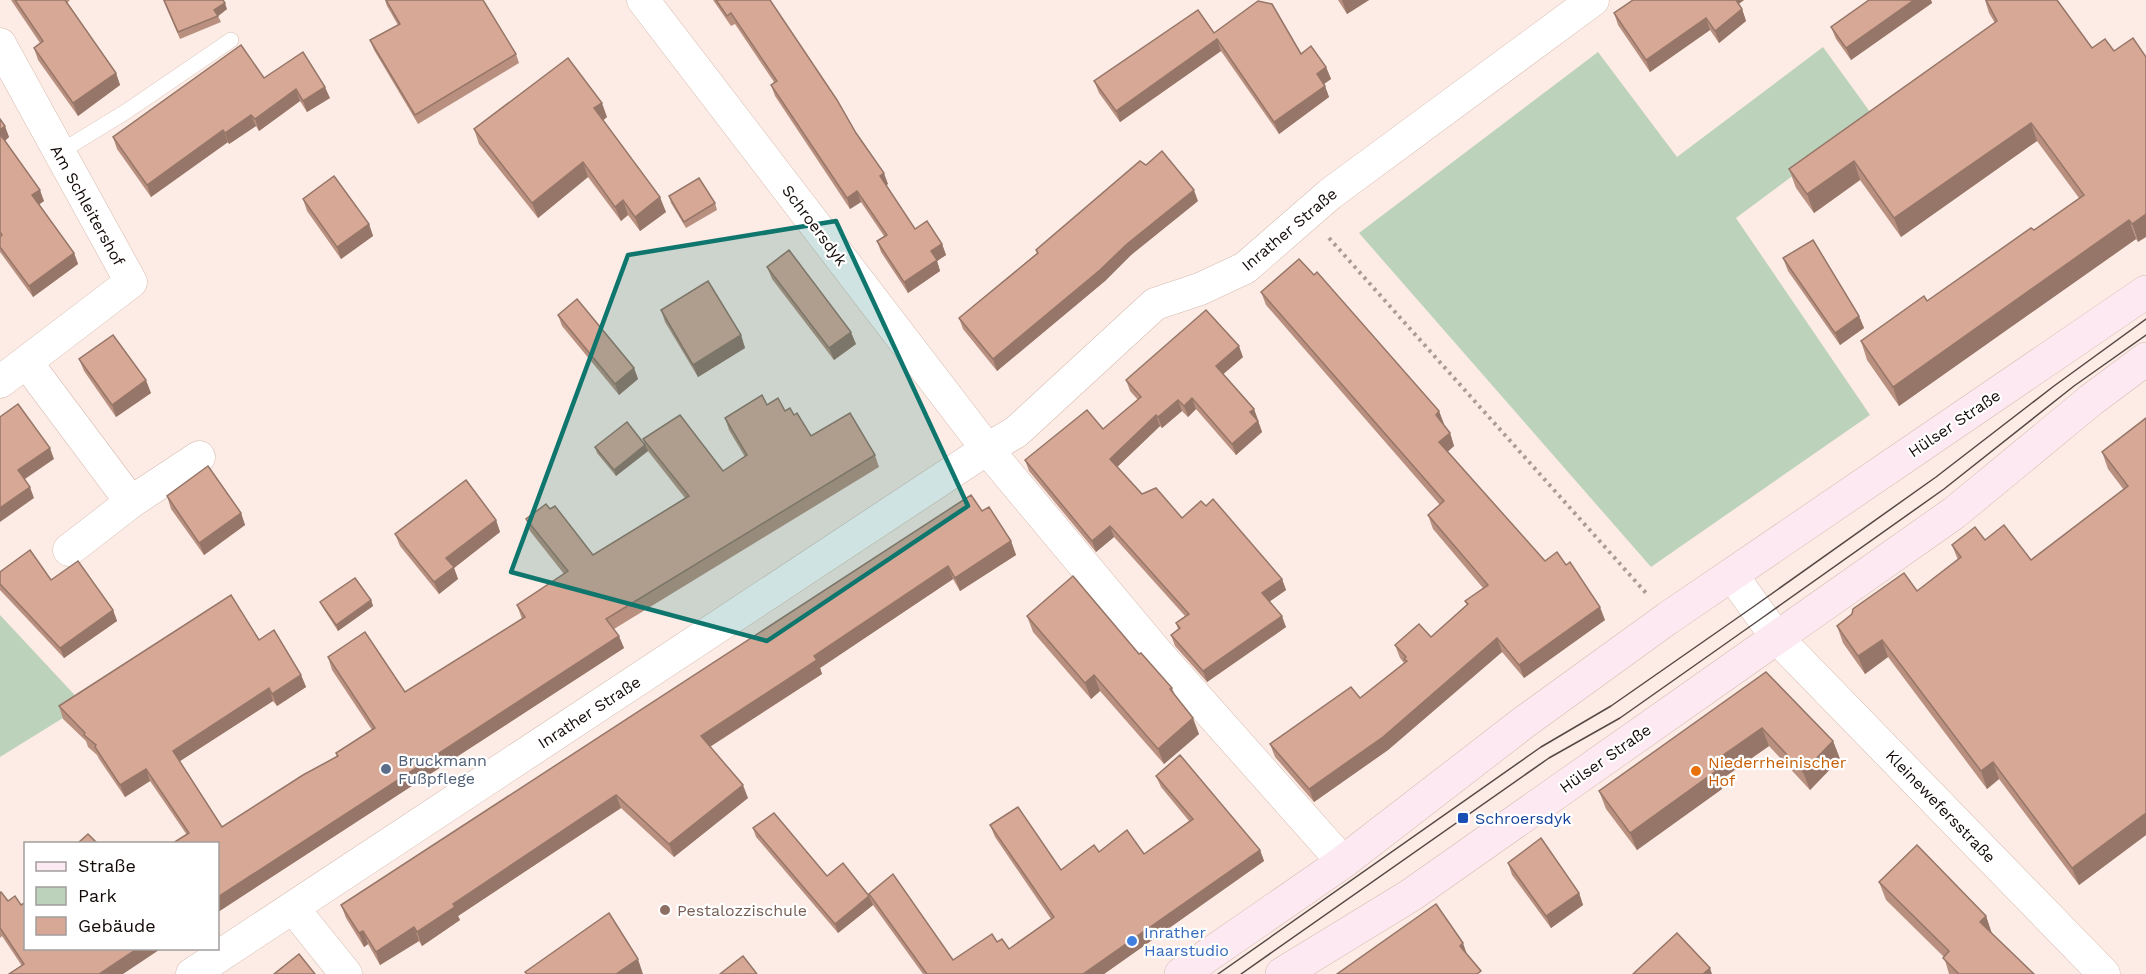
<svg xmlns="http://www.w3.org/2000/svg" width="2146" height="974" font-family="'Work Sans',sans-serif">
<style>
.green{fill:#bdd2bb}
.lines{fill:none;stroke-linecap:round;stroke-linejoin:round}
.lane-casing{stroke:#d6bbb0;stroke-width:16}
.street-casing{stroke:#d6bbb0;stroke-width:33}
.secondary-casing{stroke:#d6bbb0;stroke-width:34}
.path{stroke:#a99b95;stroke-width:4;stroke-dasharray:3 4.5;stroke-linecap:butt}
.lane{stroke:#fff;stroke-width:15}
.street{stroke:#fff;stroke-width:32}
.secondary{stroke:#fce9f1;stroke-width:33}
.tram{stroke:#544945;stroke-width:1.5}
.wall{fill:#b99080}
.shaded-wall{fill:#967668}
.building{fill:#d7a895;stroke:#967668;stroke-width:1.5}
.marked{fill:#0f766e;fill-opacity:0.2;stroke:#0f766e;stroke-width:4.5;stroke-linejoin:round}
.service-dot{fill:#5c6f8a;stroke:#fff;stroke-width:2}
.food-dot{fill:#e8710a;stroke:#fff;stroke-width:2}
.transit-dot{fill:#1a4fb4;stroke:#fff;stroke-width:2}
.education-dot{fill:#8d6e63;stroke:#fff;stroke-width:2}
.shop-dot{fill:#3f7fe0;stroke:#fff;stroke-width:2}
.labels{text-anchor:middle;stroke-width:4.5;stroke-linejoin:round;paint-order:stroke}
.street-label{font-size:16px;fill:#140b08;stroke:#fff}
.service-label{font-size:16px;fill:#4e5e75;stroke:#fff;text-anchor:start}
.food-label{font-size:16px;fill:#c56008;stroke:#fff;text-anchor:start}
.transit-label{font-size:16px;fill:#164399;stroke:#fff;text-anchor:start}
.education-label{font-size:16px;fill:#785e54;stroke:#fff;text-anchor:start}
.shop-label{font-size:16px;fill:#366cbe;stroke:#fff;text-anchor:start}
</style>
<rect width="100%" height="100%" fill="#fdece5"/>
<!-- green -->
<g class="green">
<path d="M 1823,47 L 1873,116 L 1736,218 L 1870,415 L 1651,567 L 1359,233 L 1598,52 L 1677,157 Z"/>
<path d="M 0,615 L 84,705 L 0,757 Z"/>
</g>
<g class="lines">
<defs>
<path id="lane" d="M 60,152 L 127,111 L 231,40"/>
<g id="street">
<path d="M 643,0 L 987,449 L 1159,655 L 1343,862"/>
<path d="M 0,44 L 131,282 L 0,382"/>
<path d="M 27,363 L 131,502 L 69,550"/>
<path d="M 131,502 L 199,457"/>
<path d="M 1732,575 L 1777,638 L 2104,974"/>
<path d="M 293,908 L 346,974"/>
<path d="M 192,974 L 987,449 L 1016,432 L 1155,304 L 1200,289 L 1245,268 L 1330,194 L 1593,0"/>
</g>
<g id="secondary">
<path d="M 1181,974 L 1343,862 L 1523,723 L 1668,618 L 2146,292"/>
<path d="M 1282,974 L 1411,895 L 1954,513 L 2091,400 L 2146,359"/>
</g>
</defs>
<!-- lane casing -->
<use href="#lane" class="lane-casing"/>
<!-- street casing -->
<use href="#street" class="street-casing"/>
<!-- secondary casing -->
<use href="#secondary" class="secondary-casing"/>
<!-- path -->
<path class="path" d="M 1329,238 L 1646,593"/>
<!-- lane -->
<use href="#lane" class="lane"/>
<!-- street -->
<use href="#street" class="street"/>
<!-- secondary -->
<use href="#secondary" class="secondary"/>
<!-- tram -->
<g class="tram">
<path d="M 1218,974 L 1541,747 L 1611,706 L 1753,607 L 1936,477 L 2054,386 L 2146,319"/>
<path d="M 1241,974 L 1549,758 L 1620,718 L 1762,618 L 1944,489 L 2074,386 L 2146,335"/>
</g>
</g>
<!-- wall -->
<g class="wall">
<path d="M 11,0 L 70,0 L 67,3 L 116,73 L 120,85 L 78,116 L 38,60 L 34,48 L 40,43 Z"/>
<path d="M 163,0 L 227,9 L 218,16 L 221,22 L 180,39 Z"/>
<path d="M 385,0 L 483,0 L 516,54 L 519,63 L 418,124 L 374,50 L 370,40 L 398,25 L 387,6 Z"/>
<path d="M 713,0 L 770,0 L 888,184 L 886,185 L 915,229 L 942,244 L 946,255 L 937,261 L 940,271 L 908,293 L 881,252 L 877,241 L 884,236 L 861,202 L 850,209 L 775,96 L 771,85 L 774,82 L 735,24 L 731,26 Z"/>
<path d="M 1338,0 L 1369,0 L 1347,14 Z"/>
<path d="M 1633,0 L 1744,0 L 1738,4 L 1742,9 L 1746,21 L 1719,43 L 1710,30 L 1650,72 L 1618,25 L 1614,13 Z"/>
<path d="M 1869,0 L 1931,0 L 1932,3 L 1851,60 L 1836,39 L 1831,27 Z"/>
<path d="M 1985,0 L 2058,1 L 2138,242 L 2136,239 L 1899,406 L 1867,360 L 1861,341 L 1927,301 L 2034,230 L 2079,198 L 2037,141 L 1901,237 L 1860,180 L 1814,213 L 1796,188 L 1789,169 L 1995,23 L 1989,13 Z"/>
<path d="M 1214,33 L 1301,54 L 1326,67 L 1331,79 L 1324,84 L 1329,97 L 1279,134 L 1221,51 L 1120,122 L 1099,93 L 1094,81 Z"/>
<path d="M 264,78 L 330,98 L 307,112 L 300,101 L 259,131 L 256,126 L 229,144 L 228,142 L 151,197 L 117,149 L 113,137 Z"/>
<path d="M 607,117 L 603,120 L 666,212 L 640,231 L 628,215 L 621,221 L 588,177 L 538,218 L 479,144 L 474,129 Z"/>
<path d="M 0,119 L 9,137 L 5,141 L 44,201 L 39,204 L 74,253 L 78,264 L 33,297 L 0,252 Z"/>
<path d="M 669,196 L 715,203 L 717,210 L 686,228 L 671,203 Z"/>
<path d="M 303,199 L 369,224 L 373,236 L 341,259 L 307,211 Z"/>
<path d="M 1198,201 L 1131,255 L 1105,281 L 997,371 L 963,329 L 959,318 L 1037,253 L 1036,250 Z"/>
<path d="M 1783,258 L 1859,316 L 1864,328 L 1840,345 L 1788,271 Z"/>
<path d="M 767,267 L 856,344 L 834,360 L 772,279 Z"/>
<path d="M 1261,292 L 1439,411 L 1444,425 L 1450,433 L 1454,446 L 1447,452 L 1545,561 L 1605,620 L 1524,678 L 1502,652 L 1388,750 L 1314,802 L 1275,757 L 1270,744 L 1360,698 L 1404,663 L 1400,658 L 1395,645 L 1431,637 L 1467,605 L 1465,601 L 1483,588 L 1433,529 L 1428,515 L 1440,505 L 1266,305 Z"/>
<path d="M 661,310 L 741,335 L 745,348 L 698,377 L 665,322 Z"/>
<path d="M 558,315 L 634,368 L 638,379 L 619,395 L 562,326 Z"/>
<path d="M 1243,357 L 1223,374 L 1254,409 L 1262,432 L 1236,455 L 1196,409 L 1188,417 L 1182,411 L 1162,428 L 1160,426 L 1117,467 L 1142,494 L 1182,518 L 1206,506 L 1282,579 L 1286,590 L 1270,601 L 1286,627 L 1207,682 L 1175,646 L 1171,635 L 1178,629 L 1176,623 L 1185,616 L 1114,537 L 1096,552 L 1029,471 L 1025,460 L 1103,429 L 1138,400 L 1130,391 L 1126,380 Z"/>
<path d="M 79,359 L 151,393 L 116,417 L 84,371 Z"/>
<path d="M 767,405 L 785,411 L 794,415 L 811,436 L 875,455 L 879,467 L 614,629 L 624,648 L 218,912 L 187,835 L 150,781 L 125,797 L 99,759 L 97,755 L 88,747 L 86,741 L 63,719 L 59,706 L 259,640 L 301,675 L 306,687 L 277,706 L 273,701 L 180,761 L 222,827 L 337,757 L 336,753 L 372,730 L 332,670 L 328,657 L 405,692 L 522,619 L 517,605 L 564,574 L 530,531 L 526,519 L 593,555 L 685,498 L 648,451 L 616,476 L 597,453 L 595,447 L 645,445 L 643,439 L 723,471 L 745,457 L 729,430 L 725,418 Z"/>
<path d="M 2146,418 L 2146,835 L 2079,885 L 1999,779 L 1987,789 L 1888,657 L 1865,674 L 1843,643 L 1837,626 L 1917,591 L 1958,560 L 1952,545 L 1985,540 L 2031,560 L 2124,490 L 2108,469 L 2102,452 Z"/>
<path d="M 167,496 L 241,513 L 245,525 L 204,555 L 171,509 Z"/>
<path d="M 982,511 L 1011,541 L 1016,555 L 960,591 L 953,579 L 820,668 L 822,674 L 710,747 L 748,798 L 674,857 L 621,808 L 458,916 L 460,920 L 422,946 L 419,941 L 380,965 L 368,944 L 364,947 L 346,918 L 341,905 Z"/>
<path d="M 496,520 L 500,532 L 454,568 L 458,579 L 439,594 L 400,546 L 395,534 Z"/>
<path d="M 0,572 L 113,610 L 117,621 L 64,658 L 0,590 Z"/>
<path d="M 371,600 L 373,606 L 338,631 L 323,608 L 320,602 Z"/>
<path d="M 1027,616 L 1139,654 L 1172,688 L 1175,695 L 1199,734 L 1164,764 L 1100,691 L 1091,699 L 1033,632 Z"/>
<path d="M 1766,672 L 1833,741 L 1840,759 L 1810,790 L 1769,746 L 1719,781 L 1722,789 L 1637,850 L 1606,809 L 1599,791 Z"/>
<path d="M 1156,776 L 1260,850 L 1264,861 L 1104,974 L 923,974 L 873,905 L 838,933 L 756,837 L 753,828 L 827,876 L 869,896 L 869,894 L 953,960 L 997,942 L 1009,949 L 1051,919 L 995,837 L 990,825 L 1061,870 L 1099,852 L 1144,854 L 1189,821 L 1161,787 Z"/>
<path d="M 1508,863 L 1579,893 L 1583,905 L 1551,928 L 1512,875 Z"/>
<path d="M 1879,882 L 1986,916 L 1992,934 L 2034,974 L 1949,974 L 1944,957 L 1886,900 Z"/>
<path d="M 0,893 L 8,901 L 21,905 L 26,948 L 162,948 L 22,966 L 2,936 L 0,938 Z"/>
</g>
<!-- shaded-wall -->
<g class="shaded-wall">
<path d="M 1342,0 L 1369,0 L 1347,14 Z"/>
<path d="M 1734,0 L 1744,0 L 1736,6 Z"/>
<path d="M 1914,0 L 1931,0 L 1932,3 L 1851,60 L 1846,48 Z"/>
<path d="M 225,3 L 227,9 L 217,17 L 214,10 Z"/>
<path d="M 1742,9 L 1746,21 L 1719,43 L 1715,31 Z"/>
<path d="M 1706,18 L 1710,30 L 1650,72 L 1646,60 Z"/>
<path d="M 1217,39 L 1221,51 L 1120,122 L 1116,111 Z"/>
<path d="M 1326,67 L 1331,79 L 1321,86 L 1317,74 Z"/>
<path d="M 116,73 L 120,85 L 78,116 L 73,103 Z"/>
<path d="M 1325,86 L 1329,97 L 1279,134 L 1274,122 Z"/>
<path d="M 325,87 L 330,98 L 307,112 L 303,101 Z"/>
<path d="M 296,89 L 300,101 L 259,131 L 255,119 Z"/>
<path d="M 602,103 L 607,117 L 600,123 L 594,108 Z"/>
<path d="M 251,115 L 256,126 L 229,144 L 225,133 Z"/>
<path d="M 2031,123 L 2037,141 L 1901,237 L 1894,218 Z"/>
<path d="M 5,126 L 9,137 L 2,143 L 0,137 L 0,130 Z"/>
<path d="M 223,130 L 228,142 L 151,197 L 147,185 Z"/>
<path d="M 1854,161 L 1860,180 L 1814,213 L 1807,194 Z"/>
<path d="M 583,162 L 588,177 L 538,218 L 532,203 Z"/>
<path d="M 884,173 L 888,184 L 884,187 L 880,176 Z"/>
<path d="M 40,190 L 44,201 L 37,206 L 32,195 Z"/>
<path d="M 1194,190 L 1198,201 L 1131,255 L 1105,281 L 997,371 L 993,359 L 1127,244 Z"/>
<path d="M 857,191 L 861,202 L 850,209 L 847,198 Z"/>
<path d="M 660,197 L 666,212 L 640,231 L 635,217 Z"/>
<path d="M 623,200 L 628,215 L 621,221 L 615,207 Z"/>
<path d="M 2146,214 L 2146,237 L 2138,242 L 2132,224 Z"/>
<path d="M 2129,220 L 2136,239 L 1899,406 L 1893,387 Z"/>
<path d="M 369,224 L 373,236 L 341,259 L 337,247 Z"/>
<path d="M 942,244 L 946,255 L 937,261 L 940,271 L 908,293 L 904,282 L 931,251 Z"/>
<path d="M 74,253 L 78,264 L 33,297 L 29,286 Z"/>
<path d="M 1859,316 L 1864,328 L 1840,345 L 1835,333 Z"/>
<path d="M 851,332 L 856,344 L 834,360 L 829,348 Z"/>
<path d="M 741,335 L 745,348 L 698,377 L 693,365 Z"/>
<path d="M 1239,346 L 1243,357 L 1220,377 L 1216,366 Z"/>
<path d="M 634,368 L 638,379 L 619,395 L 615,384 Z"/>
<path d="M 146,380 L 151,393 L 116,417 L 112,405 Z"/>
<path d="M 1192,398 L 1196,409 L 1188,417 L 1184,406 Z"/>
<path d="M 1178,400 L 1182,411 L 1162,428 L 1158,417 Z"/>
<path d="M 1254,409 L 1258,420 L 1254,423 L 1250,412 Z"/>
<path d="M 1439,411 L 1444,424 L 1441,428 L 1436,415 Z"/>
<path d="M 1156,415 L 1160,426 L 1114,470 L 1110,459 Z"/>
<path d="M 1258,421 L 1262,432 L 1236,455 L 1232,444 Z"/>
<path d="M 1450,433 L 1454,446 L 1443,456 L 1439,442 Z"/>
<path d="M 645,445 L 648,451 L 616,476 L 614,470 Z"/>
<path d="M 50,448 L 54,459 L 22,481 L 18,470 Z"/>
<path d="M 30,487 L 34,498 L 0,522 L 0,508 Z"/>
<path d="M 241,513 L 245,525 L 204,555 L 199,543 Z"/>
<path d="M 496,520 L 500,532 L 454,568 L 458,579 L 439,594 L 434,582 L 446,558 Z"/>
<path d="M 1110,526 L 1114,537 L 1096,552 L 1092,541 Z"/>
<path d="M 1011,541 L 1016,555 L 960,591 L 955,578 Z"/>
<path d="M 948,566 L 953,579 L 820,668 L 822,674 L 706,749 L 701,736 L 814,656 Z"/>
<path d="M 1282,579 L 1286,590 L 1266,604 L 1262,593 Z"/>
<path d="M 371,600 L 373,606 L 338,631 L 336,625 Z"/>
<path d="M 1600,607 L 1605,620 L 1524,678 L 1519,665 Z"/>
<path d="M 113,610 L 117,621 L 64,658 L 60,648 Z"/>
<path d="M 1282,616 L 1286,627 L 1207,682 L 1203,671 Z"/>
<path d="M 619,636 L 624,648 L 218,912 L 218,897 Z"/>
<path d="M 1497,638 L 1502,652 L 1388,750 L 1314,802 L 1309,789 Z"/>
<path d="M 1882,640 L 1888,657 L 1865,674 L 1858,656 Z"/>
<path d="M 301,675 L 306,687 L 277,706 L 272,694 Z"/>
<path d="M 1094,675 L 1100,691 L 1091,699 L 1085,683 Z"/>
<path d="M 269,688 L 273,701 L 177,763 L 173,751 Z"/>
<path d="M 1193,718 L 1199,734 L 1164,764 L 1158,749 Z"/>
<path d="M 1762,728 L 1769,746 L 1719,781 L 1722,789 L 1637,850 L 1630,833 L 1709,765 Z"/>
<path d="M 1833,741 L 1840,759 L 1810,790 L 1803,772 Z"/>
<path d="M 1993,762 L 1999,779 L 1987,789 L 1981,771 Z"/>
<path d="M 146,769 L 150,781 L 125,797 L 120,785 Z"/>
<path d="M 743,785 L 748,798 L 674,857 L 669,844 Z"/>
<path d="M 616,795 L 621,808 L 458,916 L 460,920 L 422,946 L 417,932 L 453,904 Z"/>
<path d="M 2146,813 L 2146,835 L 2079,885 L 2072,868 Z"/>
<path d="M 1260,850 L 1264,861 L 1104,974 L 1083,974 Z"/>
<path d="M 1579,893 L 1583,905 L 1551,928 L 1546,916 Z"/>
<path d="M 869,896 L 873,905 L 838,933 L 835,924 Z"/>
<path d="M 1986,916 L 1992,934 L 1980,922 Z"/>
<path d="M 414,927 L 419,941 L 380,965 L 376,952 Z"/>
<path d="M 363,931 L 368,944 L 364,947 L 359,933 Z"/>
<path d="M 1463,943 L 1469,960 L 1460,946 Z"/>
<path d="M 138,948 L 162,948 L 123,974 L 99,974 Z"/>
<path d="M 638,959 L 643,974 L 616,974 Z"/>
<path d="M 1710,968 L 1712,974 L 1703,974 Z"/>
</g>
<!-- building -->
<g class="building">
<path d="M 15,0 L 65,0 L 116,73 L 73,103 L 34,48 L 43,41 Z"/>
<path d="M 164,0 L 223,0 L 225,3 L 214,10 L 218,16 L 178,32 Z"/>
<path d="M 386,0 L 483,0 L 516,54 L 415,115 L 370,40 L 400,24 Z"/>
<path d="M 716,0 L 770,0 L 837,100 L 856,133 L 884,173 L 880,176 L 915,229 L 927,221 L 942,244 L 931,251 L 937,260 L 904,282 L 877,241 L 887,235 L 857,191 L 847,198 L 771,85 L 777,81 L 731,13 L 727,16 Z"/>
<path d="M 1633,0 L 1736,0 L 1742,9 L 1715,31 L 1706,18 L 1646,60 L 1614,13 Z"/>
<path d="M 1869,0 L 1914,0 L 1846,48 L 1831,27 Z"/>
<path d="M 1986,0 L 2057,0 L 2092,48 L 2105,39 L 2114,51 L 2133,38 L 2146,57 L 2146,214 L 2132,224 L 2129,220 L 1893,387 L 1861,341 L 1924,296 L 1927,301 L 2031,228 L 2034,230 L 2084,195 L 2031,123 L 1894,218 L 1854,161 L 1807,194 L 1789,169 L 1997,21 Z"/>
<path d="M 1258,1 L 1272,4 L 1301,54 L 1311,46 L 1326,67 L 1317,74 L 1325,86 L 1274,122 L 1217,39 L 1116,111 L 1094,81 L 1198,10 L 1214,33 Z"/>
<path d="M 241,45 L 264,78 L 303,52 L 325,87 L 303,101 L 296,89 L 255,119 L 251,115 L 225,133 L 223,130 L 147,185 L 113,137 Z"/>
<path d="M 568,58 L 602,103 L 594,108 L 660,197 L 635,217 L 623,200 L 615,207 L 583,162 L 532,203 L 474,129 Z"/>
<path d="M 0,119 L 5,126 L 0,130 Z"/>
<path d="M 0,134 L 40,190 L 32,195 L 74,253 L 29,286 L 0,247 L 0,237 L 2,235 L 0,232 Z"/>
<path d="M 1162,151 L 1194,190 L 1127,244 L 1100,270 L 993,359 L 959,318 L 1038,253 L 1036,250 L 1140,161 L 1146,165 Z"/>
<path d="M 334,176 L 369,224 L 337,247 L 303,199 Z"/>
<path d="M 699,178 L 715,203 L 684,222 L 669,196 Z"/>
<path d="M 1813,240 L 1859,316 L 1835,333 L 1783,258 Z"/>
<path d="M 789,250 L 851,332 L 829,348 L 767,267 Z"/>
<path d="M 1299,259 L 1314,275 L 1317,272 L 1439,411 L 1436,415 L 1450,433 L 1439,442 L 1545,561 L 1557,552 L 1566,565 L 1570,562 L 1600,607 L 1519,665 L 1497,638 L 1383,737 L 1309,789 L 1270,744 L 1351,687 L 1360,698 L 1407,661 L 1404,659 L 1406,657 L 1395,645 L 1419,624 L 1431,637 L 1468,604 L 1465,601 L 1488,585 L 1428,515 L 1444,501 L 1261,292 Z"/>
<path d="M 708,281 L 741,335 L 693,365 L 661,310 Z"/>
<path d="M 577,299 L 634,368 L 615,384 L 558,315 Z"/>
<path d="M 1206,310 L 1239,346 L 1216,366 L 1254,409 L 1250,412 L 1258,421 L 1232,444 L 1192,398 L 1184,406 L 1178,400 L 1158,417 L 1156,415 L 1110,459 L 1142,494 L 1156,488 L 1182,518 L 1201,501 L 1206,506 L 1213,499 L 1282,579 L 1262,593 L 1282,616 L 1203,671 L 1171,635 L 1180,628 L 1176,623 L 1189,614 L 1110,526 L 1092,541 L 1025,460 L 1087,410 L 1103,429 L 1141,397 L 1126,380 Z"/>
<path d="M 113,335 L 146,380 L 112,405 L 79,359 Z"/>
<path d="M 762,395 L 767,405 L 778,398 L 785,411 L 790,408 L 794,415 L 797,413 L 811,436 L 850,413 L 875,455 L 606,619 L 619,636 L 218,897 L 218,843 L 173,843 L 189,833 L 146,769 L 120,785 L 95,747 L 96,745 L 84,735 L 85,733 L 59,706 L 231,595 L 259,640 L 274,630 L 301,675 L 272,694 L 269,688 L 173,751 L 222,827 L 303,775 L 338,756 L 336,753 L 375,728 L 328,657 L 365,632 L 405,692 L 525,617 L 517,605 L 568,571 L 526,519 L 546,504 L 550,509 L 555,506 L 593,555 L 689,496 L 643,439 L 680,415 L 723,471 L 747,455 L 725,418 Z"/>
<path d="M 18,404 L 50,448 L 18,470 L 30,487 L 0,508 L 0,417 Z"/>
<path d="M 2146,418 L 2146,813 L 2072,868 L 1993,762 L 1981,771 L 1882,640 L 1858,656 L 1837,626 L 1852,614 L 1853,609 L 1904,573 L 1917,591 L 1961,557 L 1952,545 L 1975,527 L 1985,540 L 2004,525 L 2031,560 L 2128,486 L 2102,452 Z"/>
<path d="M 627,422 L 645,445 L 614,470 L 595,447 Z"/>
<path d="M 208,466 L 241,513 L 199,543 L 167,496 Z"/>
<path d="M 466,480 L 496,520 L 446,558 L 454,567 L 434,582 L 395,534 Z"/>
<path d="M 971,495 L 982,511 L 989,507 L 1011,541 L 955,578 L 948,566 L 814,656 L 817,660 L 701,736 L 743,785 L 669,844 L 616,795 L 453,904 L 455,907 L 417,932 L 414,927 L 376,952 L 363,931 L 359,933 L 341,905 Z"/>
<path d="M 30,550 L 51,580 L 78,561 L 113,610 L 60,648 L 0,584 L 0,572 Z"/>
<path d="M 1073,576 L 1139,654 L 1141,653 L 1172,688 L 1170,689 L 1193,718 L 1158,749 L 1094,675 L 1085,683 L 1027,616 Z"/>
<path d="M 355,578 L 371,600 L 336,625 L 320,602 Z"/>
<path d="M 1766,672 L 1833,741 L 1803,772 L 1762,728 L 1709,765 L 1716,771 L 1630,833 L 1599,791 Z"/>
<path d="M 1180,755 L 1260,850 L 1083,974 L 927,974 L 869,894 L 893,874 L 953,960 L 992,934 L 997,942 L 1002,939 L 1009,949 L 1054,917 L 990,825 L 1018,807 L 1061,870 L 1094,845 L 1099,852 L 1127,830 L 1144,854 L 1193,819 L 1156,776 Z"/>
<path d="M 774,813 L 827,876 L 843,863 L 869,896 L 835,924 L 753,828 Z"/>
<path d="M 88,834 L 97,843 L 78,843 Z"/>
<path d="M 1541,838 L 1579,893 L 1546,916 L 1508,863 Z"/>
<path d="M 1917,845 L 1986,916 L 1980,922 L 2034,974 L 1959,974 L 1943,958 L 1949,951 L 1879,882 Z"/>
<path d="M 1,892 L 8,901 L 15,896 L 21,905 L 26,902 L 26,948 L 138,948 L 99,974 L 9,974 L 24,964 L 0,928 L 0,893 Z"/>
<path d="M 1436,904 L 1463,943 L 1460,946 L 1481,971 L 1477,974 L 1337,974 Z"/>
<path d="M 609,913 L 638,959 L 616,974 L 527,974 L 525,972 Z"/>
<path d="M 1677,933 L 1710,968 L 1703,974 L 1633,974 Z"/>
<path d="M 299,954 L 315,974 L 274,974 Z"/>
<path d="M 743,956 L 757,974 L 720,974 Z"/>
</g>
<!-- marked area -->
<path class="marked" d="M 836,221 L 968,506 L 767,641 L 511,572 L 628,255 Z"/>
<!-- markers -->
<circle class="service-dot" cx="386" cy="769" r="6"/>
<circle class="food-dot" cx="1696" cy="771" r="6"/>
<rect class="transit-dot" x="1457" y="812" width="12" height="12" rx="3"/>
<circle class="education-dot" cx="665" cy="910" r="6"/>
<circle class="shop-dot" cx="1132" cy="941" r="6"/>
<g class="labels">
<!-- street labels -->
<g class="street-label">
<text transform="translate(88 205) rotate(61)" y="6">Am Schleitershof</text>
<text transform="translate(815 225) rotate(53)" y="6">Schroersdyk</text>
<text transform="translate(1289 229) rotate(-40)" y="6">Inrather Straße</text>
<text transform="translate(1954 423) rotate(-34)" y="6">Hülser Straße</text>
<text transform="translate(589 712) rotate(-33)" y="6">Inrather Straße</text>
<text transform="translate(1605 758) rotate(-35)" y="6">Hülser Straße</text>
<text transform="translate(1941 806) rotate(46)" y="6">Kleinewefersstraße</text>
</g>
<!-- service labels -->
<g class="service-label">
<text x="398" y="766">Bruckmann<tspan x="398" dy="18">Fußpflege</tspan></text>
</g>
<!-- food labels -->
<g class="food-label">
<text x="1708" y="768">Niederrheinischer<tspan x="1708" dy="18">Hof</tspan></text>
</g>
<!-- transit labels -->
<g class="transit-label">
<text x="1475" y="824">Schroersdyk</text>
</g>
<!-- education labels -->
<g class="education-label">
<text x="677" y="916">Pestalozzischule</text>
</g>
<!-- shop labels -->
<g class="shop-label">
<text x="1144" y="938">Inrather<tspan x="1144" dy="18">Haarstudio</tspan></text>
</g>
</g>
<!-- legend -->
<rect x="24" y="842" width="195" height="108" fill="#ffffff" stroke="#a19d9c" stroke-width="1.5"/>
<rect x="36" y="862" width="30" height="9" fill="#fce9f1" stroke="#a19d9c" stroke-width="1.5"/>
<text x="78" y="872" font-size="18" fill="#140b08">Straße</text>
<rect x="36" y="887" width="30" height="18" fill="#bdd2bb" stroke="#a19d9c" stroke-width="1.5"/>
<text x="78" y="902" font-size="18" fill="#140b08">Park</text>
<rect x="36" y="917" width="30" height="18" fill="#d7a895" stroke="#a19d9c" stroke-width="1.5"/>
<text x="78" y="932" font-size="18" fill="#140b08">Gebäude</text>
</svg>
